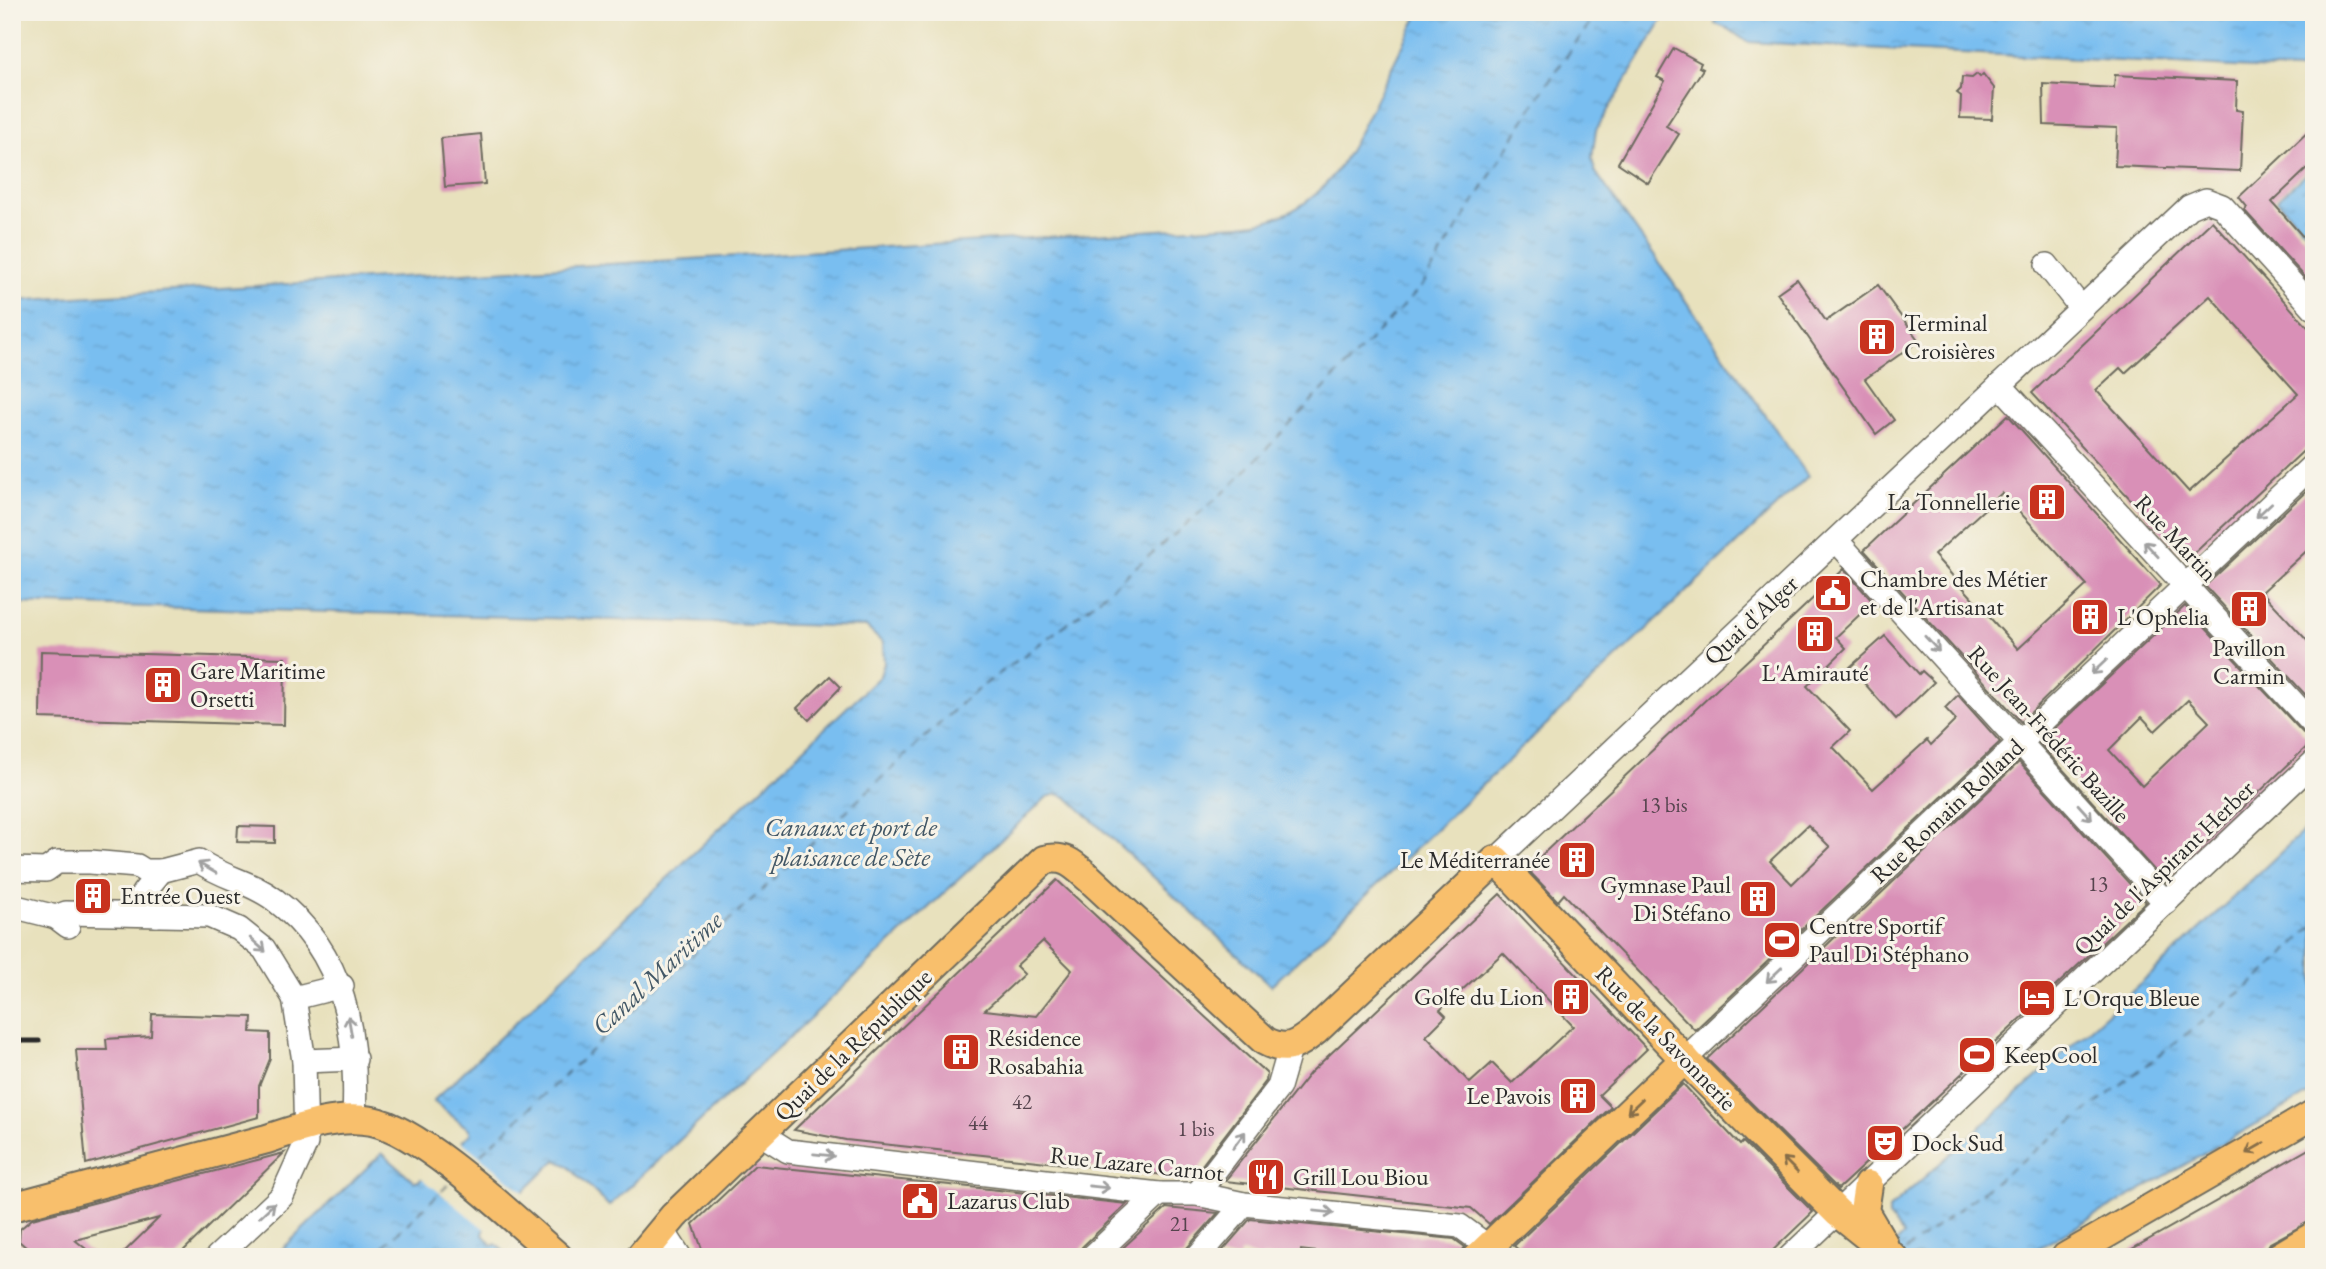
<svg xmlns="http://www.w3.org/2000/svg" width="2326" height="1269" font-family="'EB Garamond',serif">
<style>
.water{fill:url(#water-ripples);stroke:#52748e;stroke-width:2}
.pier{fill:#e8e1bd}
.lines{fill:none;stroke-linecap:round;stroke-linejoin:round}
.ferry{stroke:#425766;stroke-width:2;stroke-dasharray:9 7;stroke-linecap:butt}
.building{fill:#d990b7;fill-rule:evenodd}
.minor-casing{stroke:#6d6b5e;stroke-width:26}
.major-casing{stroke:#6d6b5e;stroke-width:32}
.minor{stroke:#fff;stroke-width:23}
.major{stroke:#f8bf6c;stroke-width:28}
.rail{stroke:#2b2b2b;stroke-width:5}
.oneway{stroke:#a0a0a0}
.oneway2{stroke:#876e48}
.labels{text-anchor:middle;stroke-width:6;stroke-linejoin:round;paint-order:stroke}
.number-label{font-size:21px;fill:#56444e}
.poi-label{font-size:24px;fill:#2b2b2b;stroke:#f7f3e8;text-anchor:start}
.street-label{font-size:24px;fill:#2b2b2b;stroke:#f7f3e8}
.water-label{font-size:26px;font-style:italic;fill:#425766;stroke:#f7f3e8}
</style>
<defs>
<pattern id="water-ripples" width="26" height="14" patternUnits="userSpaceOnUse" patternTransform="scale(1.75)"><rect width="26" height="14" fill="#79bef0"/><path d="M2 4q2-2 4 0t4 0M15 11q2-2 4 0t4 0" fill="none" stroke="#69a3ce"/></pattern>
</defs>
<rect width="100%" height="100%" fill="#f7f3e8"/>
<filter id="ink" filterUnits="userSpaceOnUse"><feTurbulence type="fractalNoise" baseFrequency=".0143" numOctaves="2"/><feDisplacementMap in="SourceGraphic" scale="14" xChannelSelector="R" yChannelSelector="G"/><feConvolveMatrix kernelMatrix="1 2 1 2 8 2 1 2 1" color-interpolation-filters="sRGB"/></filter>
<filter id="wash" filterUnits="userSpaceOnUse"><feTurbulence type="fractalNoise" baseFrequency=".00686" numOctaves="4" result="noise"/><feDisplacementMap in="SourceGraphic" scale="28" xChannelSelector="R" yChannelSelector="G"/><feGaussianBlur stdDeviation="1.57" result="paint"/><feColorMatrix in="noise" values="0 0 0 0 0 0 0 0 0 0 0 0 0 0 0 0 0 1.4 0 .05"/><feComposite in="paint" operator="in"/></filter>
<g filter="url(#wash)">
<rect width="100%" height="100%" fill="#e8e1bd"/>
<!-- water -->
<g class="water">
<path d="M 1420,12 L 1667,12 L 1596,130 L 1592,158 L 1595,171 L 1808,476 L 1271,986 L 1067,797 L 1057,794 L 1047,797 L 609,1206 L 567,1165 L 556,1160 L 484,1230 L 483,1235 L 493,1246 L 496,1244 L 510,1257 L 274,1257 L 382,1153 L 414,1181 L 419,1181 L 470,1134 L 470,1130 L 433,1101 L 880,676 L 884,663 L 883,643 L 866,627 L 12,603 L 12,301 L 1240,225 C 1318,219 1343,166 1374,103 C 1389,73 1404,42 1420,12 Z"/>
<path d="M 1717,12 L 2314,12 L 2314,71 L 1747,42 L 1729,29 L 1715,24 Z"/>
<path d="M 2314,166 L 2314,241 L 2277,200 Z"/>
<path d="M 2314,821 L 2314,1091 L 2023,1257 L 1882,1257 L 1904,1235 L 1889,1217 L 1889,1209 L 2156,970 Z"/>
</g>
<!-- pier -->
<path class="pier" d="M 459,1139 L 525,1193 L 487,1231 L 419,1176 Z"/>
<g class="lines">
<!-- ferry -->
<g class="ferry">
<path d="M 469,1165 L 969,696 L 1084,611 L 1230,487 L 1422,286 L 1546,85 L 1598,12"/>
<path d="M 1905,1251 L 2263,975 L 2314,925"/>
<path d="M 372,1257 L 450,1183"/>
</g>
</g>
<g id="blocks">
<!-- building -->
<g class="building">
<path d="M 1674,48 L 1701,63 L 1699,67 L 1703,69 L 1666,126 L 1679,134 L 1648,183 L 1618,163 L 1665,81 L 1657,77 Z"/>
<path d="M 1977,74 L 1980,77 L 1983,74 L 1994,88 L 1992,119 L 1960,118 L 1961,96 L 1957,93 L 1961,89 L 1962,77 L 1972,78 Z"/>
<path d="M 2115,75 L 2237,81 L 2236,110 L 2243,111 L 2240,171 L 2115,166 L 2117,128 L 2044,125 L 2043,84 L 2114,88 Z"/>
<path d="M 2314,126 L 2314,162 L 2272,202 L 2314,249 L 2314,287 L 2244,210 L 2247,207 L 2239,197 Z"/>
<path d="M 481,134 L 485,184 L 445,187 L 441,138 Z"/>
<path d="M 2212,221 L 2314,334 L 2314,441 L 2187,560 L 2032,393 ZM 2210,296 L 2298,394 L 2189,492 L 2096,390 L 2120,368 L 2125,373 Z"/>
<path d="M 1797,279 L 1826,321 L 1878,285 L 1919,341 L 1865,379 L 1894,420 L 1876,434 L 1777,293 Z"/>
<path d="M 2008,415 L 2161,585 L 2021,722 L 1864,550 ZM 2002,493 L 2087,585 L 2018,649 L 1934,555 Z"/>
<path d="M 2314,484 L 2314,544 L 2262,592 L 2314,648 L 2314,704 L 2205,586 Z"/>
<path d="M 1844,569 L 1873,602 L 1836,637 L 1846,648 L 1807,686 L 1850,731 L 1833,747 L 1873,789 L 1927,740 L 1931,745 L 1956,720 L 1945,708 L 1958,695 L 2000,742 L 1695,1030 L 1564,894 L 1558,901 L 1527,869 ZM 1808,825 L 1830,847 L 1792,884 L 1770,861 Z"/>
<path d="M 2185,606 L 2304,734 L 2314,740 L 2165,882 L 2039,743 ZM 2188,700 L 2209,722 L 2142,786 L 2109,750 L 2142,717 L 2155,731 Z"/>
<path d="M 1885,636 L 1919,674 L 1922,671 L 1934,682 L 1896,719 L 1850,667 Z"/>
<path d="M 41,651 L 285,658 L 284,725 L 40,718 Z"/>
<path d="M 830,676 L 841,687 L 809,720 L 797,708 Z"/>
<path d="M 2019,762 L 2146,902 L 1838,1189 L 1707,1059 Z"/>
<path d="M 238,826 L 275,827 L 275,843 L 237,842 Z"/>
<path d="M 1057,880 L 1267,1074 L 1266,1081 L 1192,1178 L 846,1140 L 794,1130 ZM 1043,941 L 1072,970 L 1036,1016 L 985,1010 L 1024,974 L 1016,966 Z"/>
<path d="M 1500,894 L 1647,1049 L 1599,1095 L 1611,1107 L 1489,1224 L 1471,1208 L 1225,1181 L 1310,1073 ZM 1503,953 L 1573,1026 L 1512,1083 L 1492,1063 L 1470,1083 L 1426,1036 L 1446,1016 L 1440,1010 Z"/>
<path d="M 152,1014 L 252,1017 L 251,1032 L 270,1033 L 270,1059 L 259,1086 L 259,1117 L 86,1164 L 76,1050 L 107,1050 L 106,1039 L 151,1036 Z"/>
<path d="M 1683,1084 L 1740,1145 L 1743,1142 L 1813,1212 L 1766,1257 L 1527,1257 L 1514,1246 Z"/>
<path d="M 2314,1146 L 2314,1219 L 2270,1243 L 2262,1257 L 2118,1257 Z"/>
<path d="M 284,1153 L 177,1257 L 119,1257 L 159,1218 L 75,1240 L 96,1257 L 37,1257 L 19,1241 L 20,1229 L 32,1219 Z"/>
<path d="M 755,1165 L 989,1189 L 1127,1204 L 1082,1247 L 1078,1257 L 705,1257 L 693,1224 Z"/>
<path d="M 1166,1208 L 1218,1213 L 1187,1248 L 1184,1257 L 1113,1257 Z"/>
<path d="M 1250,1219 L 1454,1239 L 1465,1247 L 1458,1257 L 1351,1253 L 1351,1256 L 1301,1250 L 1300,1257 L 1258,1257 L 1241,1252 L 1239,1257 L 1217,1257 Z"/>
</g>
</g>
</g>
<g filter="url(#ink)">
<use href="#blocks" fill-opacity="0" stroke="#6d6b5e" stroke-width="2"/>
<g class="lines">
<defs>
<g id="minor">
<path d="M 2047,265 L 2081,308"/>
<path d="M 2000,385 L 2314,725"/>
<path d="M 1836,540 L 2166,903"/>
<path d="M 1496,860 L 2189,207 L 2206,200 L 2222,206 L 2314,308"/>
<path d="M 12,869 L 46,870 L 57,862 L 90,862 L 137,866 L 145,871 L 161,871 L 199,861 C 223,878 252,882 275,900 C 346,953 358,1036 354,1119"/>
<path d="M 12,906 L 56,917 L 68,926"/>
<path d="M 156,915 L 148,909 L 143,893 L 161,871"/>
<path d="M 56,917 L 66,913 L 209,916 L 239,929 L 264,949 L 294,998 L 304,1061 L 306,1143 L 282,1196 L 217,1257"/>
<path d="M 294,998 L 342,986"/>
<path d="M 1685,1059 L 2314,464"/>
<path d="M 304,1061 L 355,1059"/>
<path d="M 761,1134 L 788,1151 L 1159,1194 L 1197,1194 L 1244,1204 L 1460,1226 L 1502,1257"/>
<path d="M 1197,1194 L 1279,1087 L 1290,1049"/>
<path d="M 662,1229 L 680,1257"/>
<path d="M 1092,1257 L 1159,1194"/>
<path d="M 1198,1257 L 1244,1204"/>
<path d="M 1790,1257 L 2314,762"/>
</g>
<g id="major">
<path d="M 1868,1185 L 1864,1211 L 1883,1243"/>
<path d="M 12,1207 L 267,1139 C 300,1128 337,1114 372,1121 C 423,1131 516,1221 558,1257"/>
<path d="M 640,1257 L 674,1216 L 1044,860 C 1065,854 1075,866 1089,878 L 1265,1041 C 1287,1053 1297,1045 1315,1031 L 1496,860 L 1693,1068 L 1838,1213 L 1893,1257"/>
<path d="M 1478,1257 L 1685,1059"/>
<path d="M 2066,1257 L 2314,1114"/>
<path d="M 2279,1257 L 2314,1236"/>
</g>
</defs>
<!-- minor casing -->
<use href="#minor" class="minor-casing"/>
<!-- major casing -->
<use href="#major" class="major-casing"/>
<!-- minor -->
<use href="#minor" class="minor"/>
<!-- major -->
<use href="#major" class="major"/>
<!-- rail -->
<path class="rail" d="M 12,1041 L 39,1041"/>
</g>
<!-- one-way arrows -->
<defs><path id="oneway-shaft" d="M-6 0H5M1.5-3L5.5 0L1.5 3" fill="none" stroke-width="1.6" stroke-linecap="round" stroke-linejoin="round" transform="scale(1.75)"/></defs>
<g class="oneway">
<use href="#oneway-shaft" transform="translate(2264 510) rotate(137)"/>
<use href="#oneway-shaft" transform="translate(2151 549) rotate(-133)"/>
<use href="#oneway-shaft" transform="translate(1932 644) rotate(47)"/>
<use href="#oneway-shaft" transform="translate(2099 667) rotate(136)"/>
<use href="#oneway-shaft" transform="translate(2085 812) rotate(48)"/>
<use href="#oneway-shaft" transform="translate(207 868) rotate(-150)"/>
<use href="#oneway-shaft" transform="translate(258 945) rotate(42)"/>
<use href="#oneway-shaft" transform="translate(1774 975) rotate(136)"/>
<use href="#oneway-shaft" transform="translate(350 1026) rotate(-100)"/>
<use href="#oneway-shaft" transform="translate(1239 1140) rotate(-53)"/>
<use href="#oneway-shaft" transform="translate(824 1155) rotate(6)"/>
<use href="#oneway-shaft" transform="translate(1099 1187) rotate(6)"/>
<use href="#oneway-shaft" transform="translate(267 1210) rotate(-43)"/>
<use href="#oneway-shaft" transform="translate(1324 1212) rotate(6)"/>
</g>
<g class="oneway2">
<use href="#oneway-shaft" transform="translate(1635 1106) rotate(136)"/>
<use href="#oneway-shaft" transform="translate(2255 1148) rotate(150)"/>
<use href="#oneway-shaft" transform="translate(1790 1165) rotate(-135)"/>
</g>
</g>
<!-- icons -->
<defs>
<symbol id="building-square" viewBox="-11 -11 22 22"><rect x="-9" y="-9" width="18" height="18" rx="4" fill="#c8321e" stroke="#f7f3e8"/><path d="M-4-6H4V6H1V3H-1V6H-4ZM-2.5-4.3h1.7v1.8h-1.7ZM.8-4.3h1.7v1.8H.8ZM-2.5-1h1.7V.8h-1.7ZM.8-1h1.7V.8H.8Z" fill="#fff"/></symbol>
<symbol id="civic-square" viewBox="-11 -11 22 22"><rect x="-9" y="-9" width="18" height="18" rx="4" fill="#c8321e" stroke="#f7f3e8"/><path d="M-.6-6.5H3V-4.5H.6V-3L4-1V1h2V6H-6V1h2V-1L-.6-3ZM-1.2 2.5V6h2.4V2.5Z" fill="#fff"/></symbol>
<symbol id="stadium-square" viewBox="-11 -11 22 22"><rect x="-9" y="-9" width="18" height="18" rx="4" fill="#c8321e" stroke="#f7f3e8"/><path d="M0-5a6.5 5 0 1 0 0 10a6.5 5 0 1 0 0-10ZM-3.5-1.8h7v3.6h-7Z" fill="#fff"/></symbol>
<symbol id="hotel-square" viewBox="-11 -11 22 22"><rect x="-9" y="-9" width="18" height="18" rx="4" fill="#c8321e" stroke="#f7f3e8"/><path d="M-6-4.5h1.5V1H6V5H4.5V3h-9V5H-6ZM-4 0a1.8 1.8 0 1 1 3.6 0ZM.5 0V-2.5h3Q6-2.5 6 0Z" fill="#fff"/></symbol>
<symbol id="theatre-square" viewBox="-11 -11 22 22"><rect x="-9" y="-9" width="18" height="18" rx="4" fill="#c8321e" stroke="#f7f3e8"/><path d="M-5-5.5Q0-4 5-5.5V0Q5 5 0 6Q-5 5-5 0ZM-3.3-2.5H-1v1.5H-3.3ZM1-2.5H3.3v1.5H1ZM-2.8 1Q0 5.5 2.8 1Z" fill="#fff"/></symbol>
<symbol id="restaurant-square" viewBox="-11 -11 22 22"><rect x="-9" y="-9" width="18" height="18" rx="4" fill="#c8321e" stroke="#f7f3e8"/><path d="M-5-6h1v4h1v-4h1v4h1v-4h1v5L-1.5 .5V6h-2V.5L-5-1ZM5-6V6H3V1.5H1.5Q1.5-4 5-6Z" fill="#fff"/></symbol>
</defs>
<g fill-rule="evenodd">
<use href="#building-square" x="1855" y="315" width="44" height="44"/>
<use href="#building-square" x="2025" y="480" width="44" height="44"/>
<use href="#civic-square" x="1811" y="571" width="44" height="44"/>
<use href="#building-square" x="2227" y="587" width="44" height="44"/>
<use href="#building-square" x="2068" y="595" width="44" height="44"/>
<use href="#building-square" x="1793" y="612" width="44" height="44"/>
<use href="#building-square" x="141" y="663" width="44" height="44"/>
<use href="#building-square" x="1555" y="838" width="44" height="44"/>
<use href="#building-square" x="71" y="874" width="44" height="44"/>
<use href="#building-square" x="1736" y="877" width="44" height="44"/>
<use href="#stadium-square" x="1760" y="918" width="44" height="44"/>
<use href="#building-square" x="1549" y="975" width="44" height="44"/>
<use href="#hotel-square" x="2015" y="976" width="44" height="44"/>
<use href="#building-square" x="939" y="1030" width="44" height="44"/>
<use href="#stadium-square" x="1955" y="1033" width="44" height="44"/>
<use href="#building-square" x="1556" y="1074" width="44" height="44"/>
<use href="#theatre-square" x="1863" y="1121" width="44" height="44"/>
<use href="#restaurant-square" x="1244" y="1155" width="44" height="44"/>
<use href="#civic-square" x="898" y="1179" width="44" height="44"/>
</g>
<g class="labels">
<!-- number labels -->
<g class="number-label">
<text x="1664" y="812">13 bis</text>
<text x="2098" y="891">13</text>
<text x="1022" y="1109">42</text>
<text x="978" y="1130">44</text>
<text x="1196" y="1136">1 bis</text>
<text x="1180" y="1231">21</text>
</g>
<!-- poi labels -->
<g class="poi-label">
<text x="1904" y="331">Terminal<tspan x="1904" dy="28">Croisières</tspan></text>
<text x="2020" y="510" text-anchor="end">La Tonnellerie</text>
<text x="1860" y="587">Chambre des Métier<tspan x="1860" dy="28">et de l'Artisanat</tspan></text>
<text x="2117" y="625">L'Ophelia</text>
<text x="2249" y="656" text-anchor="middle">Pavillon<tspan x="2249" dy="28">Carmin</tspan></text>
<text x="190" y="679">Gare Maritime<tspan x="190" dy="28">Orsetti</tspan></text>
<text x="1815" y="681" text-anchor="middle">L'Amirauté</text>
<text x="1550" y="868" text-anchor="end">Le Méditerranée</text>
<text x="1731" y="893" text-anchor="end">Gymnase Paul<tspan x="1731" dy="28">Di Stéfano</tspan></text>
<text x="120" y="904">Entrée Ouest</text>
<text x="1809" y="934">Centre Sportif<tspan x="1809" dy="28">Paul Di Stéphano</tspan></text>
<text x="1544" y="1005" text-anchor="end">Golfe du Lion</text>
<text x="2064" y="1006">L'Orque Bleue</text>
<text x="988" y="1046">Résidence<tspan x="988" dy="28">Rosabahia</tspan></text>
<text x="2004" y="1063">KeepCool</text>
<text x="1551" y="1104" text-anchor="end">Le Pavois</text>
<text x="1912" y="1151">Dock Sud</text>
<text x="1293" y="1185">Grill Lou Biou</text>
<text x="947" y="1209">Lazarus Club</text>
</g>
<!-- street labels -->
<g class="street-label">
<text transform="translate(2176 538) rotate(47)" y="8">Rue Martin</text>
<text transform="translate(1751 620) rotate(-43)" y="8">Quai d'Alger</text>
<text transform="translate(2049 734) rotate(48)" y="8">Rue Jean-Frédéric Bazille</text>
<text transform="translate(1947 811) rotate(-43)" y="8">Rue Romain Rolland</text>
<text transform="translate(2164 868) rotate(-44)" y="8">Quai de l'Aspirant Herber</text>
<text transform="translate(1666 1038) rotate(46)" y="8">Rue de la Savonnerie</text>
<text transform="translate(853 1045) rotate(-44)" y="8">Quai de la République</text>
<text transform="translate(1137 1164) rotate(6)" y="8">Rue Lazare Carnot</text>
</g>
<!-- water labels -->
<g class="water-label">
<text x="851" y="836">Canaux et port de<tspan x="851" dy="30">plaisance de Sète</tspan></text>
<text transform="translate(657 973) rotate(-43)" y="9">Canal Maritime</text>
</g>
</g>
<!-- margin -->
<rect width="2326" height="1269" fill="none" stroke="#f7f3e8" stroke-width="42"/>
</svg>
